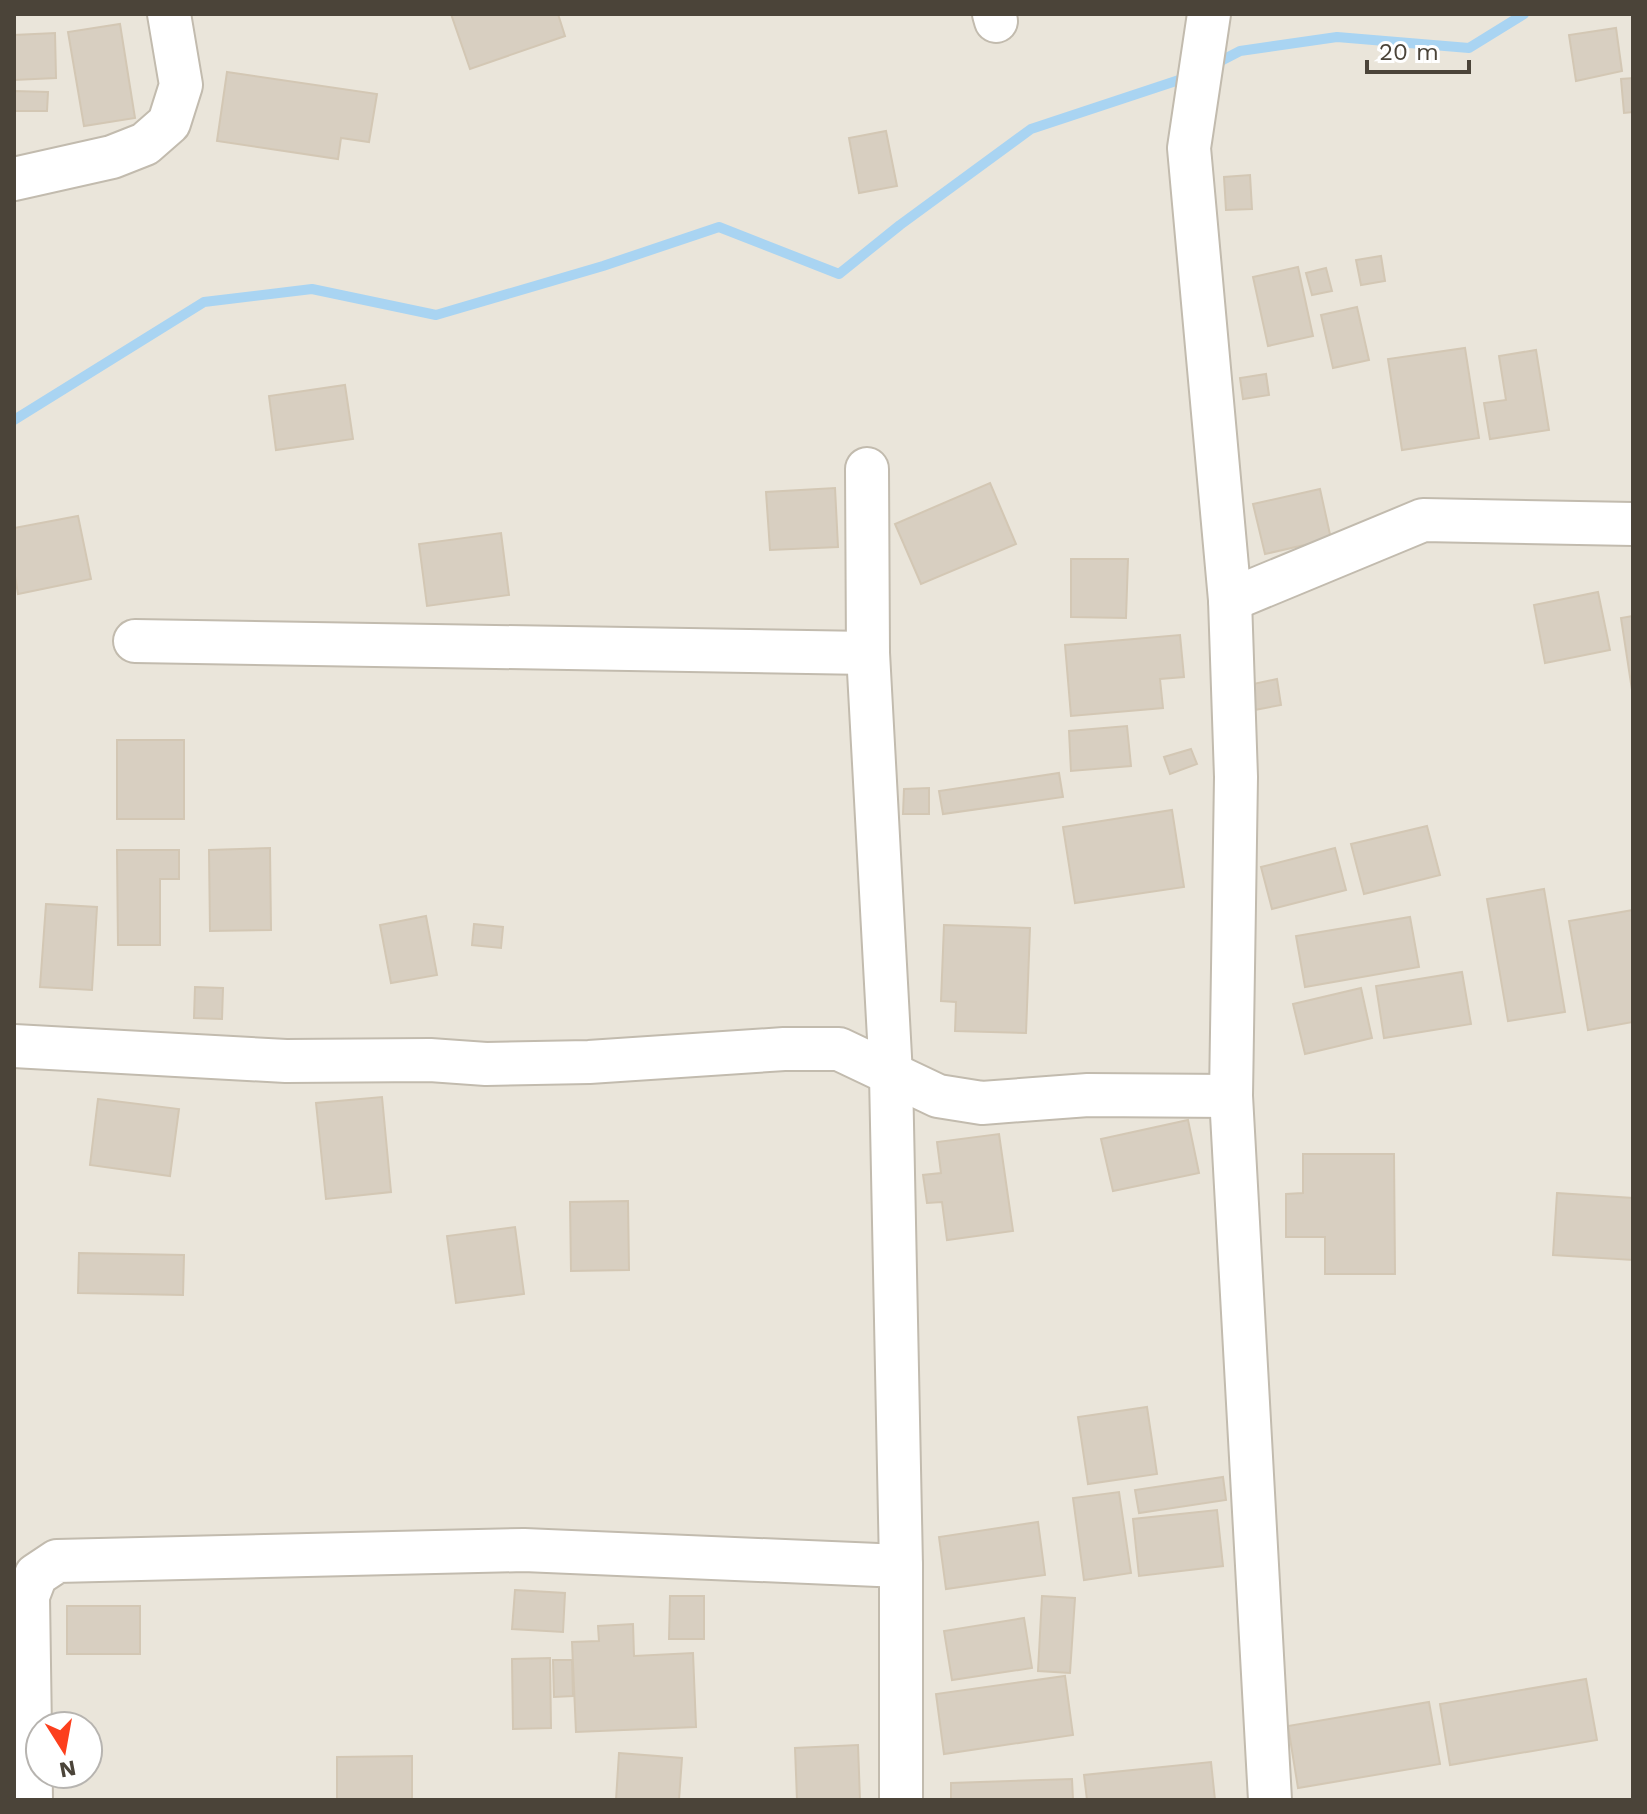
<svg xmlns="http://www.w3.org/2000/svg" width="1647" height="1814" font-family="'Work Sans',sans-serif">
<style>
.residential{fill:#eae5da;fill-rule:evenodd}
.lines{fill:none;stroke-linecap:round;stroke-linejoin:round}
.stream{stroke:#a9d4f2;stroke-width:10}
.building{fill:#d8cfc1;stroke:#d3c7b4;stroke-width:2}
.minor-casing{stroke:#c2bbae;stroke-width:46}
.minor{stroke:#fff;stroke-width:42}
</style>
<rect width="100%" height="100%" fill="#f6f3ec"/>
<!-- residential -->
<path class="residential" d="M 14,14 L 1633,14 L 1633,1800 L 14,1800 ZM 40,1726 L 88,1726 L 88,1774 L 40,1774 Z"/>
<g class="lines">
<!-- stream -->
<g class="stream">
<path d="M 1213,65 L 1240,51 L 1337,37 L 1469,48 L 1524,14"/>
<path d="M 14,420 L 204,302 L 312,289 L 436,315 L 603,266 L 719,227 L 839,274 L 900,225 L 1031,129 L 1188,77"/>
</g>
</g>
<!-- building -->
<g class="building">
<path d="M 451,14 L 558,14 L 565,36 L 470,69 Z"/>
<path d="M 120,24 L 135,118 L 84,126 L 68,32 Z"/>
<path d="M 1616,28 L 1622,71 L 1576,81 L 1569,35 Z"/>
<path d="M 55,33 L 56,78 L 14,80 L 14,35 Z"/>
<path d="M 227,72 L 377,94 L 369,142 L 341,138 L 338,159 L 217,141 Z"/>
<path d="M 1633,78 L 1633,112 L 1624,113 L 1621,79 Z"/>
<path d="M 14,91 L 48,92 L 47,111 L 14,111 Z"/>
<path d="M 886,131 L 897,186 L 859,193 L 849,138 Z"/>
<path d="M 1250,175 L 1252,209 L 1226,210 L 1224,177 Z"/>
<path d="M 1381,256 L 1385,281 L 1361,285 L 1356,260 Z"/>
<path d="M 1298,267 L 1313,336 L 1268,346 L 1253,277 Z"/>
<path d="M 1326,268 L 1332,291 L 1312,295 L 1306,273 Z"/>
<path d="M 1357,307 L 1369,360 L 1333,368 L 1321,315 Z"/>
<path d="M 1465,348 L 1479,438 L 1402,450 L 1388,359 Z"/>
<path d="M 1536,350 L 1549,430 L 1490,439 L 1484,403 L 1506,400 L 1499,356 Z"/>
<path d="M 1266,374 L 1269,395 L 1243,399 L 1240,378 Z"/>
<path d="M 345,385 L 353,439 L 276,450 L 269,396 Z"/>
<path d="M 990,483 L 1016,544 L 921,584 L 895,524 Z"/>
<path d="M 835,488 L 838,547 L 770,550 L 766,492 Z"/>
<path d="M 1320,489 L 1331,539 L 1265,554 L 1253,504 Z"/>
<path d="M 78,516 L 91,579 L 18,594 L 14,570 L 14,528 Z"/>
<path d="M 501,533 L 509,595 L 427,606 L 419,544 Z"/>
<path d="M 1071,559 L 1128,559 L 1126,618 L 1071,617 Z"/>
<path d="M 1598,592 L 1610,650 L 1545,663 L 1534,605 Z"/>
<path d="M 1633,616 L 1633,690 L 1632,690 L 1621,618 Z"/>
<path d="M 1180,635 L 1184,677 L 1160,679 L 1163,708 L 1071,716 L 1065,645 Z"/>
<path d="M 1277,679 L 1281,705 L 1249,711 L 1244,686 Z"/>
<path d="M 1127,726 L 1131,766 L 1071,771 L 1069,731 Z"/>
<rect x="117" y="740" width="67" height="79"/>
<path d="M 1191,749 L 1197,764 L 1170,774 L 1164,757 Z"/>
<path d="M 1059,773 L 1063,797 L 943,814 L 939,791 Z"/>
<path d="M 929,788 L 929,814 L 903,814 L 904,789 Z"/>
<path d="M 1172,810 L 1184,887 L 1075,903 L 1063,827 Z"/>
<path d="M 1427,826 L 1440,875 L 1364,894 L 1351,844 Z"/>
<path d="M 270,848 L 271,930 L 210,931 L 209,850 Z"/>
<path d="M 1335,848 L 1346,890 L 1272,909 L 1261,867 Z"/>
<path d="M 117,850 L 179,850 L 179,879 L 160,879 L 160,945 L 118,945 Z"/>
<path d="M 1544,889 L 1565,1012 L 1508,1021 L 1487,899 Z"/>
<path d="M 46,904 L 97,907 L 92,990 L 40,987 Z"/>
<path d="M 1633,910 L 1633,1022 L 1588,1030 L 1569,921 Z"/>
<path d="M 426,916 L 437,975 L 391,983 L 380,925 Z"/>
<path d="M 1410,917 L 1419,967 L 1305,987 L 1296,936 Z"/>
<path d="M 474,924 L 503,927 L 501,948 L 472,945 Z"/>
<path d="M 944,925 L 1030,928 L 1026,1033 L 955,1031 L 956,1002 L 941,1001 Z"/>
<path d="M 1462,972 L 1471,1024 L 1384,1038 L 1376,986 Z"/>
<path d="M 195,987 L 223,988 L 222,1019 L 194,1018 Z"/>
<path d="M 1361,988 L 1372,1038 L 1305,1054 L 1293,1004 Z"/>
<path d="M 382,1097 L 391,1192 L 326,1199 L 316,1103 Z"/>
<path d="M 98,1099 L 179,1109 L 170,1176 L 90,1165 Z"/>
<path d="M 1188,1120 L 1199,1173 L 1113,1191 L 1101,1139 Z"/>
<path d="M 999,1134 L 1013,1231 L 947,1240 L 942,1202 L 927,1203 L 923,1175 L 941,1173 L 937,1142 Z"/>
<path d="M 1303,1154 L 1394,1154 L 1395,1274 L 1325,1274 L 1325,1237 L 1286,1237 L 1286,1194 L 1303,1193 Z"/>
<path d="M 1557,1193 L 1633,1198 L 1633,1260 L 1553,1255 Z"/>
<path d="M 628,1201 L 629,1270 L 571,1271 L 570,1202 Z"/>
<path d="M 515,1227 L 524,1294 L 456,1303 L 447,1236 Z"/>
<path d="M 79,1253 L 184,1255 L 183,1295 L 78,1293 Z"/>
<path d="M 1147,1407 L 1157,1474 L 1088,1484 L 1078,1417 Z"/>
<path d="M 1223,1477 L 1226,1500 L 1139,1513 L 1135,1490 Z"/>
<path d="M 1119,1492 L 1131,1573 L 1084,1580 L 1073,1498 Z"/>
<path d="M 1217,1510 L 1223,1566 L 1139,1576 L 1133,1519 Z"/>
<path d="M 1038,1522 L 1045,1575 L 946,1589 L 939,1537 Z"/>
<path d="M 515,1590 L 565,1593 L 563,1632 L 512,1629 Z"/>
<path d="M 670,1596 L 704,1596 L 704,1639 L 669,1639 Z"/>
<path d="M 1042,1596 L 1075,1598 L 1070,1673 L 1038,1671 Z"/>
<rect x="67" y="1606" width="73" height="48"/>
<path d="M 1024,1618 L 1032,1668 L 952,1680 L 944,1631 Z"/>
<path d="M 633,1624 L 634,1656 L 693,1653 L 696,1727 L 576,1732 L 572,1642 L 599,1641 L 598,1626 Z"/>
<path d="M 550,1658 L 551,1728 L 513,1729 L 512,1659 Z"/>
<path d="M 553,1660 L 572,1660 L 573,1696 L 554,1697 Z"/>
<path d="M 1065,1676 L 1073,1735 L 944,1754 L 936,1694 Z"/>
<path d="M 1586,1679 L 1597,1740 L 1450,1765 L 1440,1704 Z"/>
<path d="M 1429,1702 L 1440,1764 L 1298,1788 L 1288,1726 Z"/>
<path d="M 858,1745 L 860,1800 L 797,1800 L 795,1748 Z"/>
<path d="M 619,1753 L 682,1758 L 679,1800 L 616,1800 Z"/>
<path d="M 412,1756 L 412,1800 L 337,1800 L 337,1757 Z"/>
<path d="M 1211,1762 L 1215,1800 L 1087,1800 L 1084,1775 Z"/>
<path d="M 1072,1779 L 1073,1800 L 951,1800 L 951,1783 Z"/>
</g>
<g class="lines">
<defs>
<g id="minor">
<path d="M 994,14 L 996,21"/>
<path d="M 1209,14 L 1189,148 L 1230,600 L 1236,777 L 1231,1096 L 1270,1800"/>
<path d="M 14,179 L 112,157 L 145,144 L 169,123 L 181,85 L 169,14"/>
<path d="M 867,469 L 868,653 L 891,1075 L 901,1566 L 901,1800"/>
<path d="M 1230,600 L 1423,520 L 1633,524"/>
<path d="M 135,641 L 868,653"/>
<path d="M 14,1046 L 286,1061 L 430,1060 L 486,1064 L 589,1062 L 784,1049 L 839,1049 L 938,1096 L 982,1103 L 1088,1095 L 1231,1096"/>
<path d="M 31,1800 L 28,1596 L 36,1575 L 57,1561 L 524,1550 L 901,1566"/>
</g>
</defs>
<!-- minor casing -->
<use href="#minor" class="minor-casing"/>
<!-- minor -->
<use href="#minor" class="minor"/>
</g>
<!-- border -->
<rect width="1647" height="1814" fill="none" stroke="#4b4439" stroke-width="32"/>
<!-- north arrow -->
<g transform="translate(64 1750) rotate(169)"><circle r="38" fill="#ffffff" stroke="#b7b4b0" stroke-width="2"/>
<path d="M0-6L14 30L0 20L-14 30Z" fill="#fc3f1d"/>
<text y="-12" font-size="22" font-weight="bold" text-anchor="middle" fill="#4b4439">N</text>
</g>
<!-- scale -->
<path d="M1367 60v12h102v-12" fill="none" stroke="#4b4439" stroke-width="4"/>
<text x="1379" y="60" font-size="24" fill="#4b4439" stroke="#ffffff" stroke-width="6" paint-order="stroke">20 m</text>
</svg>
